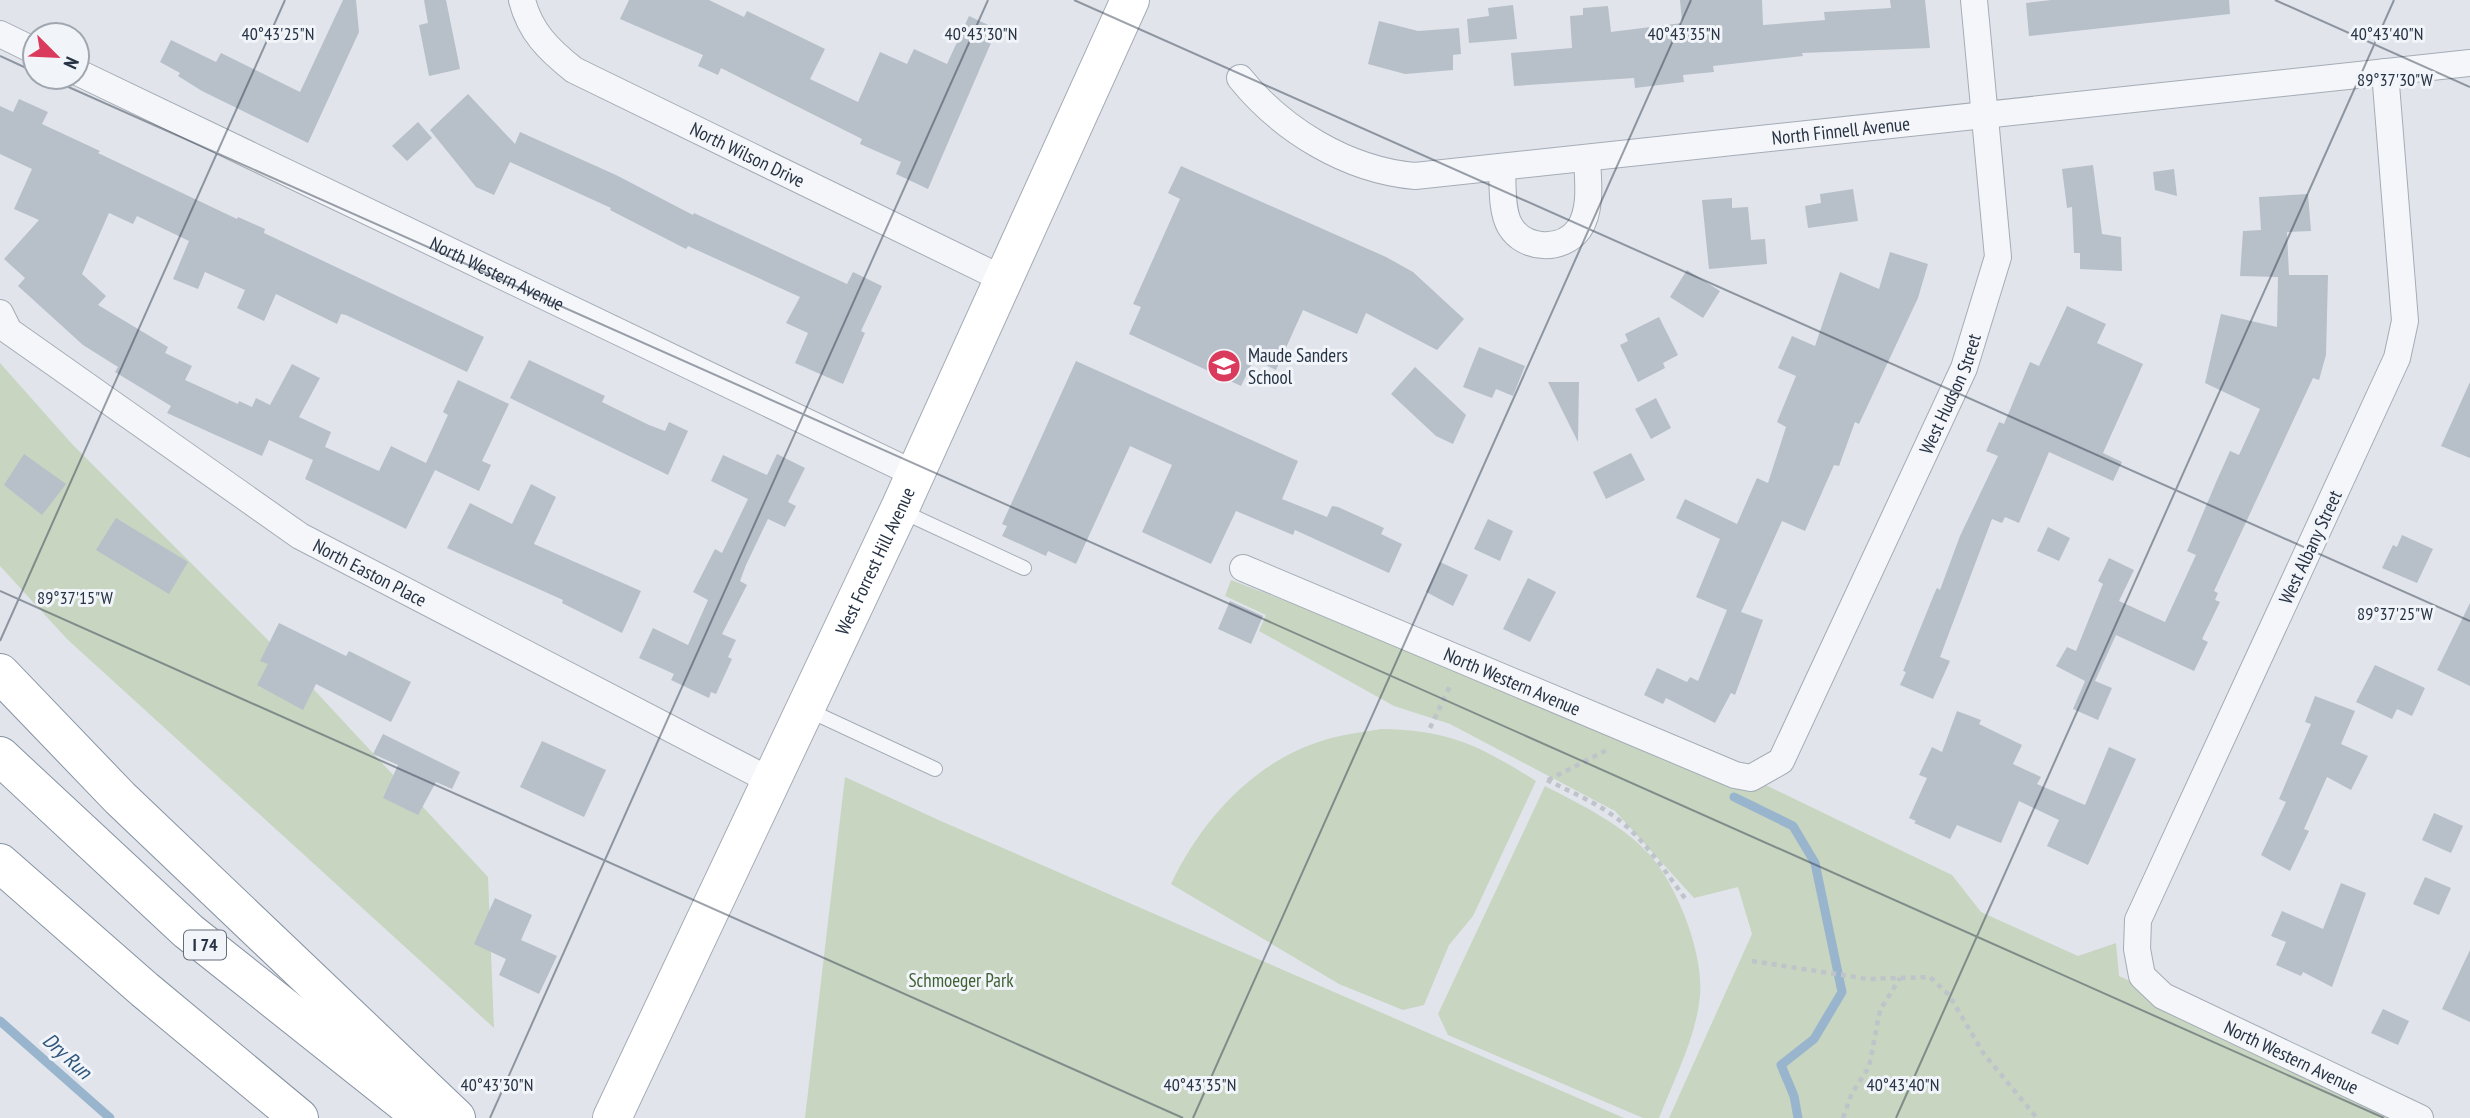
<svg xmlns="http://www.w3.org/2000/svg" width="2470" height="1118" font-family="'PT Sans Narrow',sans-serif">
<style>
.green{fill:#c7d5c1}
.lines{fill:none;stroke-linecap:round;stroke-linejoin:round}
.stream{stroke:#99b5ce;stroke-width:9}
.building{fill:#b7bfc9}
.service-casing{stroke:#a5acb6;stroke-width:16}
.minor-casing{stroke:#a5acb6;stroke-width:28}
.secondary-casing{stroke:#a5acb6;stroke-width:40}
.motorway-casing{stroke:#8793a3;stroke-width:40}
.path{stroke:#bfc3ca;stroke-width:4.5;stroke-dasharray:5 5;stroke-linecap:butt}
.service{stroke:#f4f6f9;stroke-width:14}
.minor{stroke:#f4f6f9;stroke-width:26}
.secondary{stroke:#fff;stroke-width:38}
.motorway{stroke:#fff;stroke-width:38}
.ticks{fill:none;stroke:#273344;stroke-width:2;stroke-opacity:0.45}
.labels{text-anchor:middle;stroke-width:6;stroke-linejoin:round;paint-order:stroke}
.shield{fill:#f1f4f8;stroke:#646d7a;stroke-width:2}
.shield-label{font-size:18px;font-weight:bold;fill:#273344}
.street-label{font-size:19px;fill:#273344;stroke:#f1f4f8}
.poi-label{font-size:19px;fill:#273344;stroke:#f1f4f8;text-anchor:start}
.park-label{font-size:19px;fill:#3f6133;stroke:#f1f4f8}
.water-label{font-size:21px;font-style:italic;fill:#2e557c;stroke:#f1f4f8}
.ticks-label{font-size:18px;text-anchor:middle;fill:#273344;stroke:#f1f4f8;stroke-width:6;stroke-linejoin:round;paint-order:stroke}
</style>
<rect width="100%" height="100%" fill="#e1e5eb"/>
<!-- green -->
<g class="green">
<path d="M 0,363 L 72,444 L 265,637 L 488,877 L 494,1028 L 67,639 L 0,566 Z"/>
<path d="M 1231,580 L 1735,775 L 1751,778 L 1952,875 L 1981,912 L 2078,956 L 2116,943 L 2119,976 L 2427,1118 L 1669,1118 L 1752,934 L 1738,887 L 1694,898 L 1615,811 L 1450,724 L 1394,706 L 1259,631 L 1266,615 L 1225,596 Z"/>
<path d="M 1381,729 C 1450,730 1478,745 1536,781 L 1473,916 L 1449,945 L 1424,1005 L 1403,1010 L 1339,984 L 1171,884 C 1202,819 1256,759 1328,739 C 1345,734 1364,732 1381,729 Z"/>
<path d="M 845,777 L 943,822 L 1624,1118 L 805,1118 Z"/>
<path d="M 1545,786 C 1580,804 1621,824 1648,853 C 1677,884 1704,954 1700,996 C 1696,1038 1674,1079 1659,1118 L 1643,1118 L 1448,1035 L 1438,1014 Z"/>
</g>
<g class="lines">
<!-- stream -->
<g class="stream">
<path d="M 1734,797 L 1793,826 L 1815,863 L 1842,992 L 1814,1039 L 1781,1065 L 1794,1096 L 1798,1118"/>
<path d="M 0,1021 L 110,1118"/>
</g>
</g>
<!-- building -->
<g class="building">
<path d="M 343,0 L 356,0 L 359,32 L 308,143 L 202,91 L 178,76 L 180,73 L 160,62 L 171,40 L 216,62 L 221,53 L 300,92 Z"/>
<path d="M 424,0 L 446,0 L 460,69 L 429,76 L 419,25 L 428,23 Z"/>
<path d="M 629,0 L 709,0 L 744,17 L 747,11 L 825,49 L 810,79 L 858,102 L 880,52 L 907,64 L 914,49 L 947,64 L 969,16 L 997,29 L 928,189 L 896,174 L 901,162 L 860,144 L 862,139 L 721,68 L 718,75 L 698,66 L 703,55 L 620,19 Z"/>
<path d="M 1680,0 L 1762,0 L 1763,25 L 1825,20 L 1824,12 L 1891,8 L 1890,0 L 1925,0 L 1930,48 L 1802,53 L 1803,56 L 1713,66 L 1714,72 L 1683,75 L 1684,82 L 1635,88 L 1634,78 L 1514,86 L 1511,53 L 1572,48 L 1570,16 L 1583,15 L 1583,8 L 1608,6 L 1611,32 L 1682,23 Z"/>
<path d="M 2051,0 L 2229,0 L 2230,14 L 2029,36 L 2026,3 Z"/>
<path d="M 1513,5 L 1517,39 L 1469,43 L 1467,19 L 1489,16 L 1488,8 Z"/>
<path d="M 1379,21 L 1418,31 L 1459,28 L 1461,54 L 1453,55 L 1453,70 L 1405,74 L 1368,64 Z"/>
<path d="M 468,94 L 515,144 L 520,132 L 616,175 L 693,215 L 694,213 L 847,284 L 853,272 L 882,286 L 861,331 L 865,333 L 843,384 L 795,363 L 808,333 L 786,323 L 800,297 L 688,246 L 686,249 L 610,210 L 611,208 L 510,162 L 494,195 L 476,187 L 430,130 Z"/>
<path d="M 19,99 L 48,112 L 42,124 L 100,151 L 98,153 L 237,219 L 238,217 L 265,229 L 264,233 L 484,337 L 467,372 L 346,315 L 341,314 L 337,324 L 276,294 L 264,321 L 237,308 L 245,290 L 205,272 L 198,289 L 173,279 L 189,241 L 137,216 L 133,224 L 109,213 L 82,274 L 106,296 L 98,305 L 168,347 L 165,353 L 192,366 L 185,380 L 238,404 L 239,401 L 252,407 L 256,398 L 270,405 L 292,364 L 320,378 L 299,417 L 331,432 L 325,447 L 379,471 L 391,446 L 426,463 L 448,415 L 443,412 L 458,380 L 509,404 L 482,461 L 491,465 L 479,491 L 435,470 L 406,529 L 305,479 L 313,460 L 269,440 L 262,456 L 167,413 L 171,406 L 115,372 L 118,367 L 83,345 L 18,286 L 25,278 L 4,259 L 39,220 L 14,209 L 32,169 L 0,154 L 0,106 L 13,112 Z"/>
<path d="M 418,122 L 432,138 L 407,161 L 392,146 Z"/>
<path d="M 2093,165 L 2102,234 L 2121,237 L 2122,271 L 2080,269 L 2080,253 L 2074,253 L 2072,207 L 2067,208 L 2062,169 Z"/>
<path d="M 1181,166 L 1386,257 L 1413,272 L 1464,319 L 1437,350 L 1366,313 L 1357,334 L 1303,310 L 1276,370 L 1254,359 L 1241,386 L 1129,334 L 1141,307 L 1133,304 L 1180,199 L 1168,193 Z"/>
<path d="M 2174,169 L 2177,196 L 2155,190 L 2153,172 Z"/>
<path d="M 1853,189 L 1858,221 L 1808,228 L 1805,206 L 1821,203 L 1820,194 Z"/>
<path d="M 2308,194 L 2311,231 L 2287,232 L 2289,275 L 2328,275 L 2326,355 L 2319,380 L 2313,378 L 2214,591 L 2218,593 L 2215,600 L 2220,602 L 2202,639 L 2208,642 L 2194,671 L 2116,635 L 2095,681 L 2112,688 L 2098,720 L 2073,709 L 2085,681 L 2056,666 L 2067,647 L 2076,651 L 2103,584 L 2098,581 L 2109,558 L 2134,570 L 2119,601 L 2165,622 L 2196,555 L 2187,551 L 2217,480 L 2230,451 L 2239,455 L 2260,409 L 2205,383 L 2221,314 L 2277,327 L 2278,277 L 2240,276 L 2243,231 L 2261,230 L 2259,197 Z"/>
<path d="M 1732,198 L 1732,208 L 1748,207 L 1751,240 L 1765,239 L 1767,264 L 1709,269 L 1702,200 Z"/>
<path d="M 1890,252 L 1928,264 L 1918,298 L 1859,424 L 1855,422 L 1839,466 L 1834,465 L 1805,531 L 1782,521 L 1741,612 L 1763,620 L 1735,695 L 1731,693 L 1715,723 L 1666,698 L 1663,704 L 1644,695 L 1657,668 L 1687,682 L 1690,677 L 1698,681 L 1727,610 L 1696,597 L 1720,539 L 1676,518 L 1685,499 L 1737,524 L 1757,478 L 1768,483 L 1786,427 L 1777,422 L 1796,376 L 1778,368 L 1792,336 L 1815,346 L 1840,272 L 1879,289 Z"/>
<path d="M 1687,270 L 1720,291 L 1703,318 L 1670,297 Z"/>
<path d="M 2067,306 L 2106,324 L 2097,343 L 2143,364 L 2103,453 L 2122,462 L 2113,481 L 2049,452 L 2019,523 L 2005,517 L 2002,523 L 1992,519 L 1940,657 L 1950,661 L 1933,699 L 1900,685 L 1906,672 L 1903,671 L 1935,592 L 1937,588 L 1940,590 L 1960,536 L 1998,456 L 1986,451 L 1999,422 L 2004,424 L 2030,362 L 2039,366 Z"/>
<path d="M 1659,317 L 1678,355 L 1663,363 L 1665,368 L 1638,382 L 1620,345 L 1628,341 L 1625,334 Z"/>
<path d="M 1479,347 L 1525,366 L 1513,396 L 1496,389 L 1492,398 L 1463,387 Z"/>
<path d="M 529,360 L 605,396 L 602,402 L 649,425 L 665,431 L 669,422 L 688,431 L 668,475 L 510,398 Z"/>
<path d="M 1076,361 L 1298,461 L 1282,499 L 1327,517 L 1332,506 L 1338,507 L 1384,528 L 1381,534 L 1402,544 L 1389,573 L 1295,530 L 1293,535 L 1236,511 L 1211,564 L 1142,532 L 1172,465 L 1130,446 L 1076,564 L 1048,551 L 1046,556 L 1002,536 L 1007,526 L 1002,524 Z"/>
<path d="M 1415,367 L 1466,415 L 1453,444 L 1436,436 L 1391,394 Z"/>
<path d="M 1548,382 L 1579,382 L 1578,442 Z"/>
<path d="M 2470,382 L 2470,458 L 2441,446 Z"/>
<path d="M 1656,398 L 1671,428 L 1651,439 L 1635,409 Z"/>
<path d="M 1631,453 L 1645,480 L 1606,499 L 1593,472 Z"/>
<path d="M 24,454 L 66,484 L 42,515 L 4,485 Z"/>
<path d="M 777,454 L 805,468 L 788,502 L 796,506 L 785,527 L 768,519 L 746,565 L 740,581 L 747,585 L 722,634 L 736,640 L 728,657 L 732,659 L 716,694 L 711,692 L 709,698 L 671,680 L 674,674 L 639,658 L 653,628 L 688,645 L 708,600 L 693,592 L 715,549 L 722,553 L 748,499 L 711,481 L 723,455 L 767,475 Z"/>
<path d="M 531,484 L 556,497 L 534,544 L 641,591 L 622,633 L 562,603 L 563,600 L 447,548 L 470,503 L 512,524 Z"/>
<path d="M 116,518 L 188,562 L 169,594 L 96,550 Z"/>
<path d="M 1488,519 L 1513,531 L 1500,561 L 1474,549 Z"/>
<path d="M 2048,527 L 2070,538 L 2059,561 L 2037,551 Z"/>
<path d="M 2402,535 L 2433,549 L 2417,583 L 2382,568 L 2393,545 L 2397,547 Z"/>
<path d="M 1440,562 L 1468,575 L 1453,606 L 1426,592 Z"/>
<path d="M 1528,578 L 1556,592 L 1530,642 L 1503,629 Z"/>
<path d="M 1230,601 L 1263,616 L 1251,644 L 1218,629 Z"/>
<path d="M 2470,603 L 2470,686 L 2437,670 Z"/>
<path d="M 279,623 L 346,656 L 349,651 L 411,682 L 391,722 L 316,684 L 303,710 L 257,685 L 268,664 L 260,661 Z"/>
<path d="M 2375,665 L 2425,688 L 2412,716 L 2397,709 L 2392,719 L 2356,702 Z"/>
<path d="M 2315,696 L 2355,711 L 2341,744 L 2368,756 L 2351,790 L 2327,777 L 2304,829 L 2309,831 L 2290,871 L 2261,855 L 2286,802 L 2279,799 L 2311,724 L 2305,722 Z"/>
<path d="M 1957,711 L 1981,720 L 1979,724 L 2022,745 L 2013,764 L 2041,777 L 2037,784 L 2085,805 L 2109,747 L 2136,759 L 2088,865 L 2047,846 L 2059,820 L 2019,801 L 2001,843 L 1957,825 L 1950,839 L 1914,823 L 1916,821 L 1909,818 L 1927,778 L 1919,775 L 1932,747 L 1942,752 Z"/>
<path d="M 383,734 L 460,772 L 452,789 L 436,782 L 418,815 L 383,798 L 398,765 L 373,754 Z"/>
<path d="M 542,741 L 606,770 L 584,817 L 520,787 Z"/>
<path d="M 2434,813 L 2463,826 L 2451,853 L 2422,840 Z"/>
<path d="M 2425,877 L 2451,888 L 2439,915 L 2413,904 Z"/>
<path d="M 2341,883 L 2366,893 L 2332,987 L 2303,972 L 2301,976 L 2276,965 L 2286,942 L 2271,936 L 2282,911 L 2323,929 Z"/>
<path d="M 495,898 L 532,915 L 521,940 L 557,956 L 539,994 L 499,975 L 506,959 L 474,944 Z"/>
<path d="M 2470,950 L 2470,1022 L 2442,1009 Z"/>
<path d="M 2383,1009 L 2409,1021 L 2398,1045 L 2371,1033 Z"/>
</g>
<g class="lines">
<defs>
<g id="service">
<path d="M 899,510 L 1024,568"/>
<path d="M 808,710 L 935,769"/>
</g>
<g id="minor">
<path id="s1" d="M 522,0 C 530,32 549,50 574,70 L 1003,279"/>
<path d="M 0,34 L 35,51"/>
<path id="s2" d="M 77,72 L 915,474"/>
<path id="s3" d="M 2385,72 L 2405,321 L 2397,358 L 2138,920 L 2137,949 L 2142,976 L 2163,996 L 2420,1118"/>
<path id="s4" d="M 1240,78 C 1282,130 1347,170 1415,176 L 2470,63"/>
<path d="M 1502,167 C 1503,184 1501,211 1510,226 C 1524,250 1562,252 1579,229 C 1592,209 1588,181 1587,159"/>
<path id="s5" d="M 0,313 L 9,331 L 300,536 L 773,782"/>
<path id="s6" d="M 1243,568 L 1735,775 L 1751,778 L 1781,761 L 1964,368 L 1998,257 L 1974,0"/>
</g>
<g id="secondary">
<path id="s7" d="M 612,1118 L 899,510 L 1130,0"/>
</g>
<g id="motorway">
<path d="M 0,673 L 120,798 L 456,1118"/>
<path d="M 0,756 L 188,931 L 422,1117"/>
<path d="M 0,863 L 145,990 L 299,1118"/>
</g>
</defs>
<!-- service casing -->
<use href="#service" class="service-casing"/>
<!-- minor casing -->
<use href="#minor" class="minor-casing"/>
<!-- secondary casing -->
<use href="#secondary" class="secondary-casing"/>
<!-- motorway casing -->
<use href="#motorway" class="motorway-casing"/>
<!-- path -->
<g class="path">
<path d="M 1430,728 L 1451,684"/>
<path d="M 1547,780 C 1573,793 1602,805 1624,824 C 1649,846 1667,874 1687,901"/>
<path d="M 1548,780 L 1609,749"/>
<path d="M 1752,961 L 1868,979 L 1930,977 L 1949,995 L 1984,1054 L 2037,1118"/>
<path d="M 1843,1118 L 1852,1093 L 1869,1067 L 1880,1010 L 1900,978"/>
</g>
<!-- service -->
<use href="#service" class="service"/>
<!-- minor -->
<use href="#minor" class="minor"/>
<!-- secondary -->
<use href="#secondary" class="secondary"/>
<!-- motorway -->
<use href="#motorway" class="motorway"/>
</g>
<!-- ticks -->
<path class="ticks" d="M 1074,0 L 2470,621M 2275,0 L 2470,87M 0,56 L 35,72M 46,77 L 2384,1118M 0,591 L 1183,1118M 0,641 L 285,0M 490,1118 L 988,0M 1193,1118 L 1691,0M 1896,1118 L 2394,0"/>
<!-- icons -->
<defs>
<symbol id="school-disc" viewBox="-11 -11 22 22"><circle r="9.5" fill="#da3b5c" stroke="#f1f4f8"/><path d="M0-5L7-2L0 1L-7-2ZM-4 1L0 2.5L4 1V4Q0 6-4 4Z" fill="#fff"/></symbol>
</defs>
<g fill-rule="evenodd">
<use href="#school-disc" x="1205" y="347" width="38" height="38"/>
</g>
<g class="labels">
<!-- shield labels -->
<rect class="shield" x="184" y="930.5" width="42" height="29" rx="5"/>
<g class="shield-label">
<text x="205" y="951">I 74</text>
</g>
<!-- street labels -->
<g class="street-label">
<text dy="7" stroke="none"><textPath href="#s4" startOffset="634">North Finnell Avenue</textPath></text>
<text dy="7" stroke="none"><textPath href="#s1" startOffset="282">North Wilson Drive</textPath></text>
<text dy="7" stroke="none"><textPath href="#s2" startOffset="466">North Western Avenue</textPath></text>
<text dy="7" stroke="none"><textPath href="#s6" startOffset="989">West Hudson Street</textPath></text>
<text transform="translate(2310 547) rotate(-65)" y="7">West Albany Street</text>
<text dy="7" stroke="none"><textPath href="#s7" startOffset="616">West Forrest Hill Avenue</textPath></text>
<text dy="7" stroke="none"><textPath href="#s5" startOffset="455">North Easton Place</textPath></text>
<text dy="7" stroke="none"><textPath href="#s6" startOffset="292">North Western Avenue</textPath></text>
<text dy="7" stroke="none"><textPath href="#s3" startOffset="1134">North Western Avenue</textPath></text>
</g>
<!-- poi labels -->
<g class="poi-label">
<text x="1248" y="362">Maude Sanders<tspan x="1248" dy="22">School</tspan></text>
</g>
<!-- park labels -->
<g class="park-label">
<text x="961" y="987">Schmoeger Park</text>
</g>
<!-- water labels -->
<g class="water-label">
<text transform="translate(67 1056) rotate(42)" y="7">Dry Run</text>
</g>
</g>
<g class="ticks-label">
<text x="278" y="40">40°43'25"N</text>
<text x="981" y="40">40°43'30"N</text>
<text x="1684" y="40">40°43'35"N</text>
<text x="2387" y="40">40°43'40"N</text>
<text x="2395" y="86">89°37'30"W</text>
<text x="75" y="604">89°37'15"W</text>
<text x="2395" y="620">89°37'25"W</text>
<text x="497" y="1091">40°43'30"N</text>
<text x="1200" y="1091">40°43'35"N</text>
<text x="1903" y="1091">40°43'40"N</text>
</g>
<!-- north arrow -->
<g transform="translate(56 56) rotate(114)"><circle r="33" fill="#f1f4f8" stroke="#a0a7b0" stroke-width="2"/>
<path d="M0-5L12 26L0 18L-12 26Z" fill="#da3b5c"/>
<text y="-10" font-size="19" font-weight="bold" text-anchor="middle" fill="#273344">N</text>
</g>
</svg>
